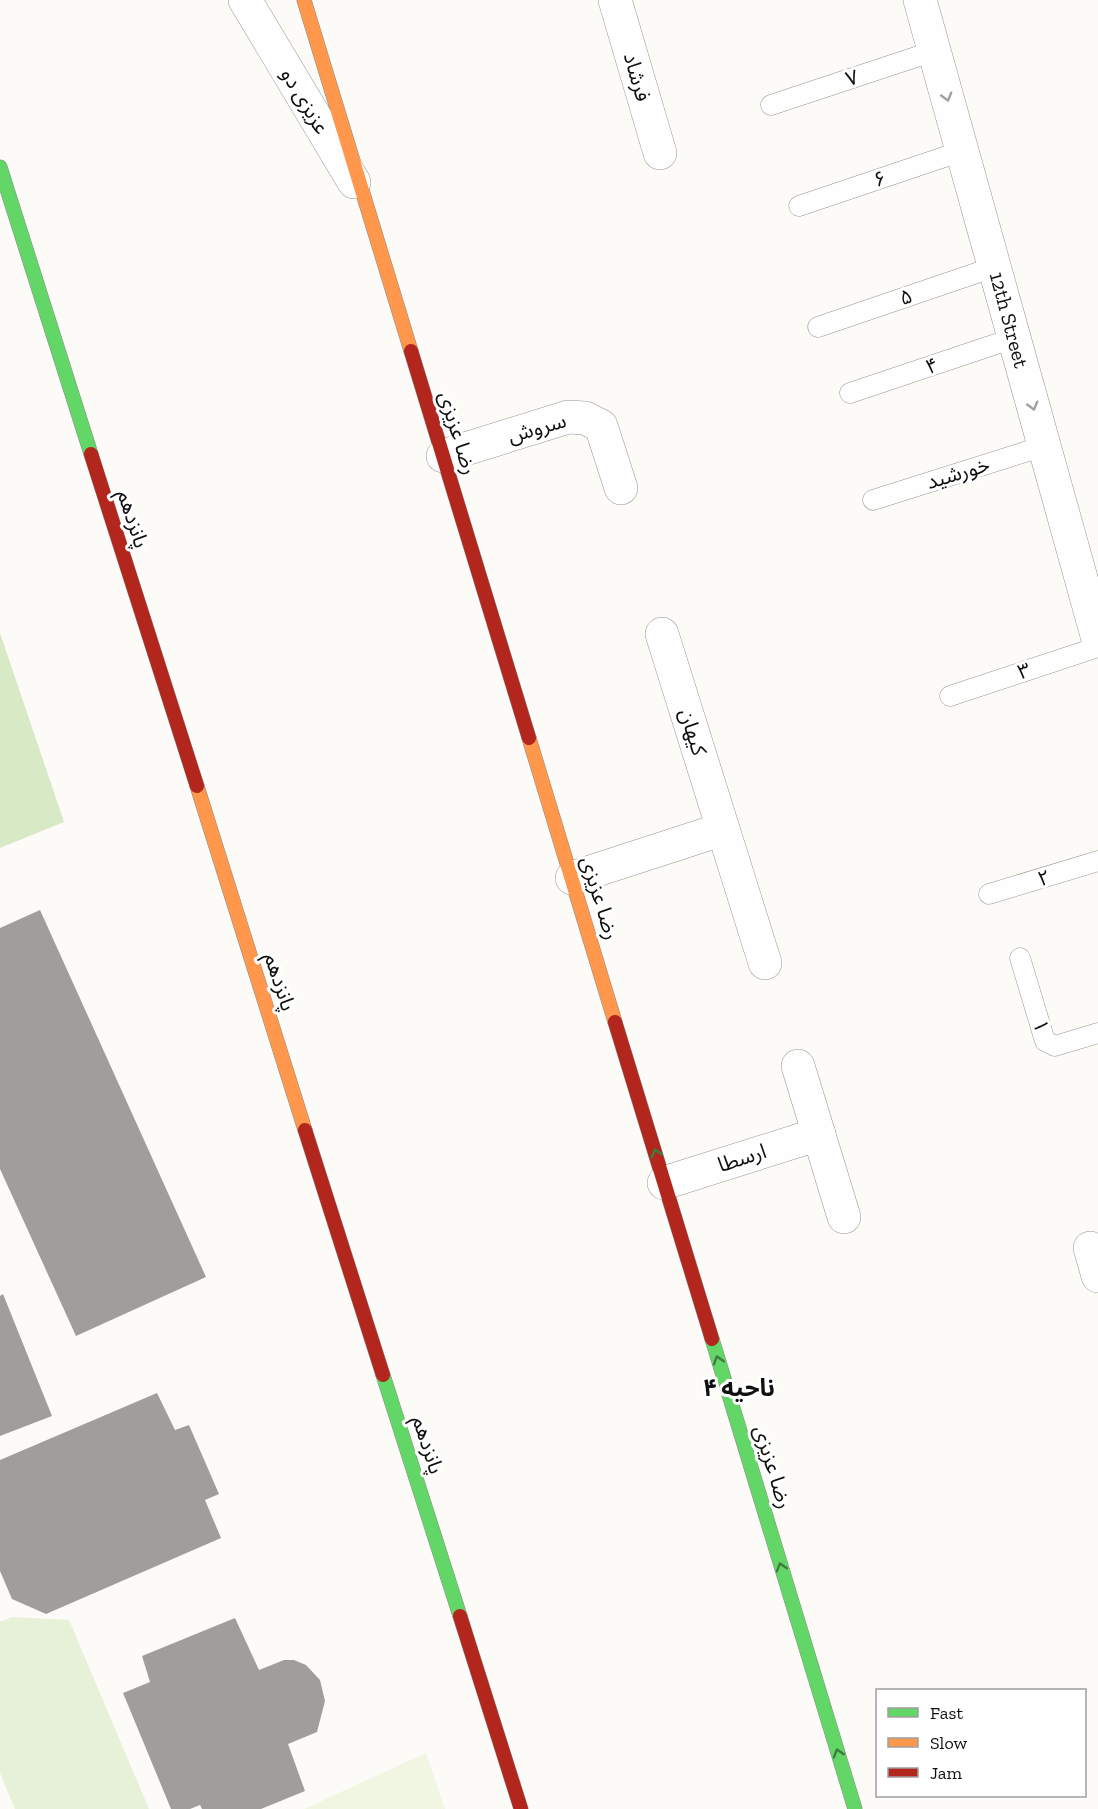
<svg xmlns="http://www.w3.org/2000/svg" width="1098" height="1809" font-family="'Zilla Slab','Noto Sans Arabic',serif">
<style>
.green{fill:#e7f1d7}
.forest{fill:#d8e9c6}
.pitch{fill:#f0f6e1}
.building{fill:#a09e9c}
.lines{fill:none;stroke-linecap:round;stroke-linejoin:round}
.lane-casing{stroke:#969694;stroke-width:21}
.street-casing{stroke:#969694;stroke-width:34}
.fast-casing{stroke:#8d8c8b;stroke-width:15}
.slow-casing{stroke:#8d8c8b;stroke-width:15}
.jam-casing{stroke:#8d8c8b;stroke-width:15}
.lane{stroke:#fffefe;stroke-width:20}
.street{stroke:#fffefe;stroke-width:33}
.fast{stroke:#63d668;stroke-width:14}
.slow{stroke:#ff974d;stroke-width:14}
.jam{stroke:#b3261e;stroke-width:14}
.oneway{stroke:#9f9f9f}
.oneway2{stroke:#3e7d40}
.labels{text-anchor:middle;stroke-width:6;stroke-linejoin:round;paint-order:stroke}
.street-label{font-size:21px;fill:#101010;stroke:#fff}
.quarter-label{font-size:24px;font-weight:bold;fill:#101010;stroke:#fff}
</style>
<rect width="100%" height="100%" fill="#fcfbf7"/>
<!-- green -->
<path class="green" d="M 12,1617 L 69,1620 L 149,1809 L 15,1809 L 0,1773 L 0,1622 Z"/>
<!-- forest -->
<path class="forest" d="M 0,633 L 64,822 L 0,848 Z"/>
<!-- pitch -->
<path class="pitch" d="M 426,1753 L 445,1809 L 304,1809 Z"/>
<!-- building -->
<g class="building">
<path d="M 40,910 L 206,1277 L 76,1336 L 0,1169 L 0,928 Z"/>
<path d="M 3,1294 L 52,1416 L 0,1436 L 0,1296 Z"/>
<path d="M 157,1393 L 175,1430 L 189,1425 L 219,1494 L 205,1500 L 221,1538 L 46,1614 L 12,1599 L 0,1571 L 0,1460 Z"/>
<path d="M 235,1618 L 259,1670 L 284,1660 L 294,1660 L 306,1665 L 320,1680 L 325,1701 L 317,1732 L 288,1744 L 305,1791 L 261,1809 L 202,1809 L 200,1805 L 190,1809 L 171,1809 L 123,1693 L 150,1682 L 142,1656 Z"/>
</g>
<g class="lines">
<defs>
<g id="lane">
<path d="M 771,105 L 934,51"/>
<path d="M 799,206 L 962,151"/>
<path d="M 818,327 L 994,267"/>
<path d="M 850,393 L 1014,338"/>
<path d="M 873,500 L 1044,446"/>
<path d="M 950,696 L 1098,647"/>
<path d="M 989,894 L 1098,861"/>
<path d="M 1020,958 L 1045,1041 L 1055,1046 L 1098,1033"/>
</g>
<g id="street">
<path d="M 245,0 L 354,182"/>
<path d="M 615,0 L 660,153"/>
<path d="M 920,0 L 1098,639"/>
<path d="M 443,456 L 568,417 L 585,418 L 601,426 L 621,488"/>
<path d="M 662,634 L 765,963"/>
<path d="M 572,878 L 723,829"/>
<path d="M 798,1066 L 844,1217"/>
<path d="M 664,1183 L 819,1134"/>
<path d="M 1090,1248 L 1098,1276"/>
</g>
<g id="fast">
<path d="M 0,167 L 91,454"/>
<path d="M 712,1339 L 855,1809"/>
<path d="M 383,1375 L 460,1616"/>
</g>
<g id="slow">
<path d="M 304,0 L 411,351"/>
<path d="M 529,738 L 615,1022"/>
<path d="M 197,786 L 305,1130"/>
</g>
<g id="jam">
<path d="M 411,351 L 529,738"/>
<path d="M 91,454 L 197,786"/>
<path d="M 615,1022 L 712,1339"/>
<path d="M 305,1130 L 383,1375"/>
<path d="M 460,1616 L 521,1809"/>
</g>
</defs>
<!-- lane casing -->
<use href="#lane" class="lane-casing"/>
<!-- street casing -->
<use href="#street" class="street-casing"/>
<!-- fast casing -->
<use href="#fast" class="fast-casing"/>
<!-- slow casing -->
<use href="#slow" class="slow-casing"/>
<!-- jam casing -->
<use href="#jam" class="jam-casing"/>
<!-- lane -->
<use href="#lane" class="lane"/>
<!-- street -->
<use href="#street" class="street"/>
<!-- fast -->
<use href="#fast" class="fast"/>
<!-- slow -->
<use href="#slow" class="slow"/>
<!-- jam -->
<use href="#jam" class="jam"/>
</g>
<!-- one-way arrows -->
<defs><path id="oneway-chevron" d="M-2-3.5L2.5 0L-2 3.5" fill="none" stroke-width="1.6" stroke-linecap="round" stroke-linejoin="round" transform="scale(1.5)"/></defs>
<g class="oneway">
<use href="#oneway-chevron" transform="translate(947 97) rotate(74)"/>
<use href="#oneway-chevron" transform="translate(1033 406) rotate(74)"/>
</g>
<g class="oneway2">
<use href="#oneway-chevron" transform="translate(656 1153) rotate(-107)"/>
<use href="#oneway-chevron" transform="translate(718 1360) rotate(-107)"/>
<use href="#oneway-chevron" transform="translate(781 1567) rotate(-107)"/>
<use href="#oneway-chevron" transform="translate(838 1753) rotate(-107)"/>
</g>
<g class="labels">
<!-- street labels -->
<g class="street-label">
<text transform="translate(637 77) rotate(74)" y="7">فرشاد</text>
<text transform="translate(852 78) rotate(-18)" y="7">۷</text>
<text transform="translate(305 101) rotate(59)" y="7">عزیزی دو</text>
<text transform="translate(880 179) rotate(-19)" y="7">۶</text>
<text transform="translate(906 297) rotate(-19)" y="7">۵</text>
<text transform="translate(1009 320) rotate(75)" y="7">12th Street</text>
<text transform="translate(932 366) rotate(-19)" y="7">۴</text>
<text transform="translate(537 428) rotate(-16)" y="7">سروش</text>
<text transform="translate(458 433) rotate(73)" y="7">رضا عزیزی</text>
<text transform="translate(958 473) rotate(-17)" y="7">خورشید</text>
<text transform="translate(133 519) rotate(72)" y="7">پانزدهم</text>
<text transform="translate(1024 671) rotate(-18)" y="7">۳</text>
<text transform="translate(693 732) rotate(73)" y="7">کیهان</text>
<text transform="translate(1044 878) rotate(-17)" y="7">۲</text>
<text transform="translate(600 898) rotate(73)" y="7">رضا عزیزی</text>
<text transform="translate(280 982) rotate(72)" y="7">پانزدهم</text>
<text transform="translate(1041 1026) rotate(71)" y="7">۱</text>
<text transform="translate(742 1158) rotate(-18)" y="7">ارسطا</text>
<text transform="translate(428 1445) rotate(72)" y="7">پانزدهم</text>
<text transform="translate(773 1467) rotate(73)" y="7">رضا عزیزی</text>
</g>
<!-- quarter labels -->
<g class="quarter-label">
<text x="739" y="1396">ناحیه ۴</text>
</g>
</g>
<!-- legend -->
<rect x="876" y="1689" width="210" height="108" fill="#ffffff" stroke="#9f9f9f" stroke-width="1.5"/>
<rect x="888" y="1708" width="30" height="9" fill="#63d668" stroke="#9f9f9f" stroke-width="1.5"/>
<text x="930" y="1719" font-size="18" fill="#101010">Fast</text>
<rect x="888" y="1738" width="30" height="9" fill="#ff974d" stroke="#9f9f9f" stroke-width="1.5"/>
<text x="930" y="1749" font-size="18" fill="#101010">Slow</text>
<rect x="888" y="1768" width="30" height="9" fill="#b3261e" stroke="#9f9f9f" stroke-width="1.5"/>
<text x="930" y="1779" font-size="18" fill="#101010">Jam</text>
</svg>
